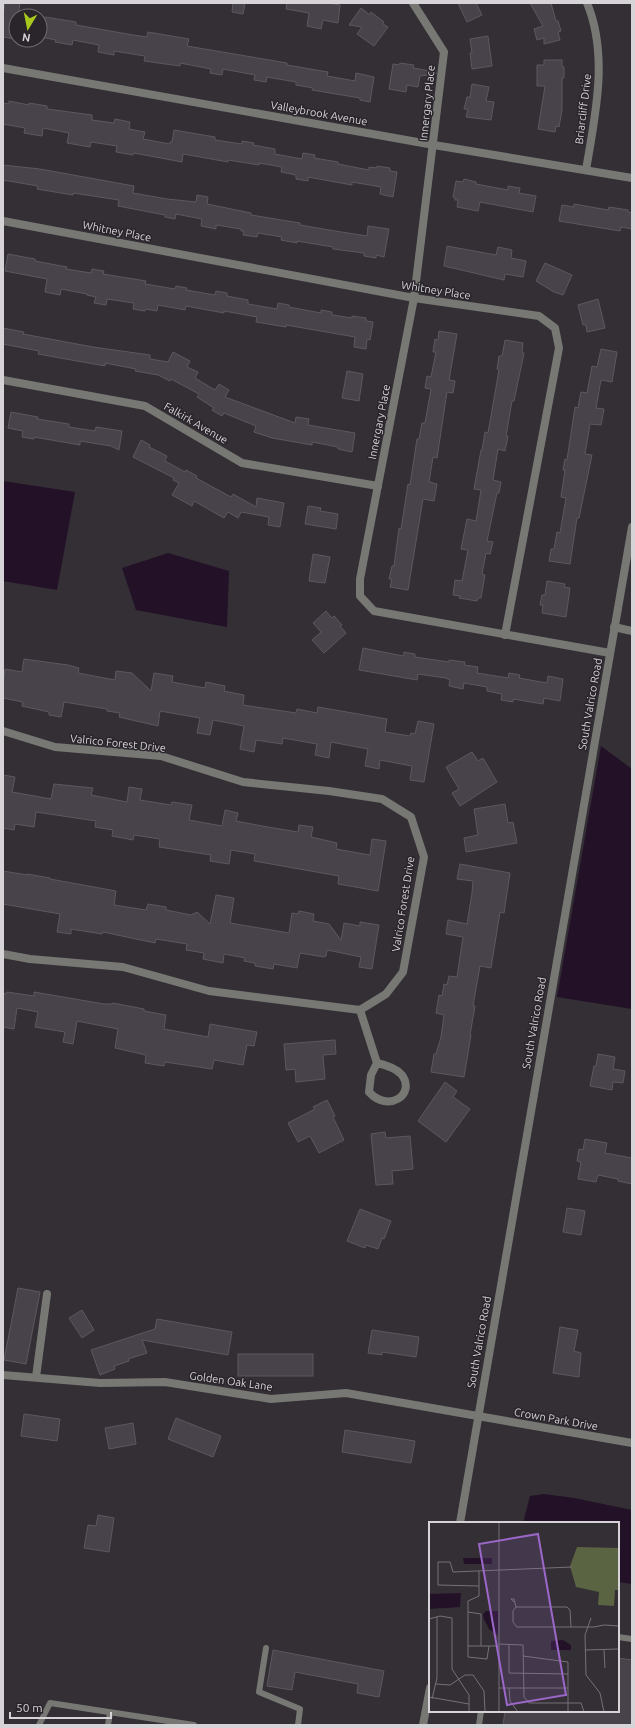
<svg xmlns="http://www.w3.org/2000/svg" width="635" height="1728" font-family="Ubuntu,sans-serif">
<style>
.water{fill:#231128}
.building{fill:#48434a;stroke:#5d585f}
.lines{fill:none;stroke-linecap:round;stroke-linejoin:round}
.service{stroke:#777874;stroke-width:6}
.minor{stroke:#777874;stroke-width:8}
.tertiary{stroke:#777874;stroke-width:8}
.labels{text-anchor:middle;stroke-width:3;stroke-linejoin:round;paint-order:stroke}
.street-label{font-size:11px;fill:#d7d4d8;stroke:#29252b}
.inset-road{fill:none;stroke:#757176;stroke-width:1}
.view{fill:#9b67c8;fill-opacity:0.15;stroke:#9b67c8;stroke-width:2}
.inset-edge{fill:none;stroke:#d7d4d8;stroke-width:2}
</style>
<rect width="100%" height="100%" fill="#332f35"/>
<!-- water -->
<g class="water">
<path d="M 3,481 L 75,492 L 57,590 L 3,581 Z"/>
<path d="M 168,553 L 229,571 L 227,627 L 136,610 L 122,568 Z"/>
<path d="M 601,746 L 632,769 L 632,1009 L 557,997 Z"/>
<path d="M 544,1494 L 574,1498 L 632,1510 L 632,1584 L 618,1582 L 618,1523 L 523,1523 L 530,1496 Z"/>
</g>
<!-- building -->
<g class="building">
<path d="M 5,3 L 20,3 L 18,16 L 16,16 L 16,39 L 3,37 L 3,15 Z"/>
<path d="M 233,3 L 245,3 L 243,14 L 232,12 Z"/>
<path d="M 287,3 L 327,3 L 340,5 L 338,23 L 323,20 L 321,29 L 307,26 L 309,13 L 286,9 Z"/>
<path d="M 458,3 L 476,3 L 482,15 L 467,22 Z"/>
<path d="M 530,3 L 551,3 L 556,21 L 558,21 L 561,31 L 558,32 L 560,40 L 544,44 L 544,38 L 537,40 L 534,29 L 543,26 Z"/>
<path d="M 361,8 L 370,15 L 371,12 L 384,22 L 383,24 L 388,27 L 374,46 L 357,34 L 362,27 L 349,25 Z"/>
<path d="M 45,17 L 76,22 L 76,25 L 133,35 L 147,37 L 148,32 L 189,39 L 187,46 L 287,63 L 287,65 L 328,72 L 327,76 L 355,81 L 356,73 L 374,77 L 370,102 L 360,100 L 360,98 L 312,90 L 313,88 L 296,85 L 296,82 L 267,77 L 266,82 L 254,80 L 255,75 L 223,69 L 222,75 L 210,73 L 211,69 L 180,63 L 180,66 L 144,61 L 145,56 L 114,51 L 114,55 L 98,52 L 99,45 L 73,40 L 72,45 L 55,42 L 56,40 L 41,37 Z"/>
<path d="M 488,36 L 492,66 L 472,69 L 470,53 L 472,53 L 470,39 Z"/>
<path d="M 544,60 L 562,60 L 562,67 L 564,67 L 564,78 L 562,78 L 562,110 L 559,127 L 556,126 L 555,132 L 538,129 L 545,86 L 537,86 L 537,65 L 544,65 Z"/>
<path d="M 400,63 L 414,65 L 413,68 L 436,72 L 436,74 L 420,76 L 418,87 L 407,85 L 406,92 L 389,89 L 393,64 L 399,65 Z"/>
<path d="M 472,84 L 489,87 L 486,101 L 494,102 L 491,120 L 466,117 L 468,109 L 464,109 L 467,97 L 470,97 Z"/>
<path d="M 9,101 L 29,105 L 29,103 L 47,106 L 47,109 L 92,115 L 92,120 L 114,123 L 115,119 L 130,122 L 129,129 L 145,132 L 143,139 L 170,144 L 170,142 L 172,142 L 174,130 L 215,137 L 215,140 L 242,144 L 242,141 L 254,143 L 253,145 L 275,149 L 275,154 L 302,159 L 303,153 L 315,155 L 314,158 L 338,162 L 338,164 L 369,170 L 369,167 L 377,168 L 377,166 L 390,168 L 390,171 L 397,172 L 393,197 L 380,194 L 381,187 L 352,182 L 352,185 L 308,177 L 308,181 L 296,179 L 296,175 L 281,172 L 282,167 L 259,163 L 259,165 L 228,160 L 228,162 L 183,154 L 182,162 L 134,153 L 133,155 L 116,152 L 117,146 L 91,142 L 90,147 L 67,143 L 69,133 L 43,128 L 42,136 L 24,133 L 25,128 L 3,124 L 3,103 L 9,104 Z"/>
<path d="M 3,165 L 40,169 L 134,186 L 133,193 L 167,199 L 196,202 L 197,195 L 208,197 L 207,204 L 251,213 L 251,215 L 300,223 L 300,225 L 335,231 L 367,236 L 368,226 L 389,229 L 384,257 L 376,255 L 376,258 L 364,256 L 364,253 L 333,249 L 333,247 L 297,241 L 297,243 L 281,240 L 282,237 L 258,233 L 257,237 L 243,235 L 244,231 L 241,231 L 241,229 L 216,225 L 216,229 L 201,226 L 202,219 L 176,214 L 175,219 L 165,217 L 165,215 L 118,206 L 119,200 L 73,193 L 73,195 L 37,189 L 38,186 L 3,180 Z"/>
<path d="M 464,179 L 476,182 L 476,184 L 508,190 L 508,186 L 520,188 L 519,193 L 536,196 L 533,212 L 480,202 L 478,211 L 457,207 L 458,200 L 455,200 L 455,198 L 453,197 L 456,181 L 463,182 Z"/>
<path d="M 574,204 L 608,210 L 609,207 L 628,210 L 628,212 L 632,213 L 632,229 L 621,227 L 620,231 L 559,221 L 562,205 L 574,207 Z"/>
<path d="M 447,246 L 496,255 L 498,247 L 512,250 L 511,258 L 526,261 L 523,277 L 505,274 L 504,280 L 444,266 Z"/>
<path d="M 8,254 L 35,259 L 35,261 L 67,267 L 66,269 L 91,273 L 92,269 L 104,271 L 103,274 L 146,281 L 145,284 L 175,289 L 176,286 L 187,288 L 186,290 L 215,295 L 216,291 L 227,293 L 227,296 L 248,300 L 248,304 L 277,309 L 278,303 L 289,305 L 289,307 L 321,313 L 321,310 L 332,312 L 332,315 L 352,318 L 352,316 L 366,318 L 366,321 L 373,322 L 370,340 L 367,339 L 366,349 L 354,347 L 355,337 L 286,325 L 286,327 L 256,322 L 257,317 L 224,311 L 224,313 L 186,306 L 185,310 L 158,305 L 157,311 L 146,309 L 145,311 L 133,309 L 134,303 L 107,299 L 106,305 L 94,303 L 96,297 L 87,295 L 87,294 L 61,289 L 60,295 L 45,292 L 47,279 L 5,271 Z"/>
<path d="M 545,263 L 572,275 L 563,295 L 554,292 L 536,281 Z"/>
<path d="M 598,299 L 605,328 L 587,332 L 586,325 L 583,325 L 578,305 Z"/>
<path d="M 3,328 L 24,332 L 23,334 L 93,347 L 150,355 L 150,359 L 168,362 L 173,352 L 190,361 L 187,367 L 198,372 L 195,378 L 215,390 L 219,384 L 229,390 L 225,397 L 295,423 L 296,417 L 309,419 L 308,425 L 355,433 L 352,452 L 338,449 L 338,447 L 312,442 L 312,445 L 272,438 L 254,432 L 256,426 L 224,413 L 222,416 L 212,410 L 214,408 L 197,397 L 199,394 L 171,379 L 170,381 L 158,375 L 135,371 L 136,369 L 105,363 L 105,366 L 38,354 L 39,351 L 3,344 Z"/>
<path d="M 439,331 L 457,334 L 449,380 L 455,381 L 453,393 L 447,392 L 437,458 L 433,457 L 429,482 L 437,484 L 434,501 L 423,499 L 408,590 L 390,587 L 392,579 L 389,579 L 392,566 L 394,566 L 399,528 L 401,529 L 408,484 L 410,485 L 417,439 L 419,439 L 422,423 L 425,423 L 431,389 L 425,388 L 427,376 L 431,377 L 436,352 L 433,352 L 435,339 L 438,340 Z"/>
<path d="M 505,340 L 523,343 L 522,352 L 524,353 L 514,401 L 512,401 L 506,436 L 508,436 L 505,451 L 498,449 L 493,480 L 501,482 L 499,493 L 497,493 L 487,541 L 493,542 L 490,554 L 486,553 L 482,574 L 485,575 L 481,598 L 478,598 L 477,601 L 459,598 L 460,596 L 453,595 L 455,580 L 462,581 L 468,550 L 461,549 L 467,519 L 476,521 L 481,490 L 474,489 L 481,450 L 482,450 L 485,432 L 488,433 L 499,370 L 497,369 L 499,356 L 502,356 Z"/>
<path d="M 601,349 L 617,352 L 612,382 L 601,380 L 596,408 L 604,409 L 601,425 L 590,424 L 585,454 L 592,455 L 579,518 L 577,518 L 570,564 L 549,561 L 551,549 L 554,549 L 557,532 L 560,533 L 566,498 L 561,497 L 565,470 L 563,470 L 565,459 L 567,460 L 575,407 L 578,408 L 581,392 L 587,393 L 592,366 L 597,367 Z"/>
<path d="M 347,371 L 363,374 L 359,401 L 342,398 Z"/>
<path d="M 11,412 L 38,417 L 37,419 L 69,424 L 69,427 L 95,431 L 96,427 L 122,431 L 119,450 L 111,446 L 80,441 L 80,445 L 34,437 L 34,439 L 22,437 L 23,431 L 8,428 Z"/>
<path d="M 141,440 L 150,445 L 149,447 L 167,456 L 165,461 L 185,472 L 186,470 L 197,476 L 196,478 L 231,497 L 233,494 L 256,507 L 257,498 L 284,503 L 280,527 L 268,525 L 269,517 L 241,512 L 238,518 L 228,512 L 224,518 L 194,501 L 192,506 L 172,495 L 179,483 L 173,480 L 174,478 L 133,457 Z"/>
<path d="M 308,506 L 321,508 L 320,511 L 338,514 L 336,529 L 305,524 Z"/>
<path d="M 313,554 L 330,557 L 325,583 L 309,581 Z"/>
<path d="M 547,581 L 565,584 L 564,587 L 570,588 L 566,617 L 542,613 L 543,605 L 540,605 L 542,595 L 545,595 Z"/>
<path d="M 326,611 L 332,618 L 334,616 L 342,625 L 340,626 L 346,633 L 324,653 L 312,640 L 321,632 L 313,623 Z"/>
<path d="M 363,648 L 403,656 L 404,652 L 415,654 L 415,657 L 449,662 L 449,660 L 465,662 L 464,665 L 478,667 L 477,673 L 508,678 L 509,673 L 520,675 L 519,678 L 547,683 L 548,676 L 563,679 L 560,701 L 544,698 L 543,704 L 513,699 L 513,702 L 501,700 L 502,694 L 487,691 L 487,687 L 464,683 L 463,689 L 449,686 L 450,680 L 446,678 L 418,674 L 417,680 L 359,670 Z"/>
<path d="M 24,659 L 68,665 L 79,668 L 78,673 L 115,680 L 116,671 L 132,673 L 151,691 L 154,673 L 173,676 L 172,682 L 205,688 L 206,682 L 225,686 L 224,691 L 244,695 L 243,705 L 296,713 L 297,709 L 317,713 L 318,707 L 387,719 L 385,732 L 410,736 L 411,733 L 415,734 L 418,721 L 434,724 L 424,782 L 410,780 L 412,766 L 380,760 L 379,769 L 365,766 L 368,749 L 331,742 L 329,758 L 315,755 L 317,744 L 283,738 L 282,744 L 256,740 L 254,752 L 240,749 L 244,726 L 213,720 L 210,735 L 197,733 L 200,718 L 160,711 L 158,726 L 119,717 L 120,713 L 107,711 L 107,709 L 64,702 L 61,717 L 49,715 L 49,712 L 22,706 L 23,702 L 3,698 L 3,684 L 5,669 L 22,672 Z"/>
<path d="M 472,752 L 478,761 L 483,758 L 497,782 L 460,806 L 452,793 L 459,789 L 446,767 Z"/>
<path d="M 3,775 L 15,777 L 12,792 L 51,799 L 54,784 L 93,788 L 91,795 L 127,802 L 129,787 L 142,789 L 140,800 L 171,805 L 172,802 L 192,805 L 189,820 L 222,826 L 225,810 L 238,813 L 236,821 L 262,826 L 298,832 L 299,825 L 313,827 L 311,837 L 337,843 L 336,849 L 370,855 L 372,839 L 386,841 L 378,891 L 338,884 L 339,876 L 254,861 L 255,854 L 231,850 L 229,864 L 210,861 L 211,855 L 159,847 L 160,839 L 134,835 L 133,840 L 112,836 L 113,830 L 95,827 L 96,821 L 36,812 L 34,827 L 15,824 L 14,830 L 3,828 Z"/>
<path d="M 505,804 L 508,823 L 513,822 L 517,843 L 466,852 L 464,838 L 478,835 L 474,809 Z"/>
<path d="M 460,864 L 510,873 L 504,913 L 500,912 L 491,968 L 480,966 L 473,1006 L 475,1006 L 470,1035 L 471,1035 L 464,1077 L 431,1072 L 434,1054 L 436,1054 L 441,1037 L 444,1015 L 436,1013 L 439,995 L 442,996 L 444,984 L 447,985 L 449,976 L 457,977 L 463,937 L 446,934 L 448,920 L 467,924 L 472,893 L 473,881 L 457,879 Z"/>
<path d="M 3,871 L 27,875 L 27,874 L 50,878 L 50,879 L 116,891 L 114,905 L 146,910 L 148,904 L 166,907 L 166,910 L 191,915 L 197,912 L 210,924 L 216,895 L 234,898 L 230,923 L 289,933 L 292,913 L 298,914 L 299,911 L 314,914 L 313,921 L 329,924 L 341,940 L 344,923 L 360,926 L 360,922 L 379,925 L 372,969 L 359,967 L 361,957 L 327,950 L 326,956 L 324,957 L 300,953 L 297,968 L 274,964 L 273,969 L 255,966 L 255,963 L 244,961 L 245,958 L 224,954 L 223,963 L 203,959 L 204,953 L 186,950 L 187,944 L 156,939 L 155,943 L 103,932 L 102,934 L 71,929 L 71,934 L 57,932 L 60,914 L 3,904 Z"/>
<path d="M 7,992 L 34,996 L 34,992 L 104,1004 L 112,1004 L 113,1003 L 144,1009 L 144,1011 L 166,1015 L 164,1029 L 208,1037 L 210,1024 L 257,1032 L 254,1046 L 247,1045 L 243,1065 L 214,1060 L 212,1069 L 165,1062 L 164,1066 L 145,1063 L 146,1055 L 115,1048 L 118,1029 L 77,1021 L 73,1044 L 63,1042 L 65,1032 L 35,1027 L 38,1012 L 17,1008 L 14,1029 L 3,1027 L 3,993 L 6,994 Z"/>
<path d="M 335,1040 L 336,1054 L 323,1055 L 325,1079 L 296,1082 L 295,1069 L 286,1070 L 284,1044 Z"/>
<path d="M 598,1054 L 615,1057 L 613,1069 L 625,1071 L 623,1083 L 613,1082 L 612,1090 L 590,1086 L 594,1066 L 596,1066 Z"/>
<path d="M 445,1082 L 457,1091 L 453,1097 L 470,1109 L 446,1142 L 418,1121 Z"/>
<path d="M 327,1100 L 335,1116 L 333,1117 L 344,1140 L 319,1153 L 310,1136 L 298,1142 L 288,1123 L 315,1109 L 313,1107 Z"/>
<path d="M 385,1132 L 386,1138 L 410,1136 L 413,1169 L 392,1171 L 393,1184 L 376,1185 L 371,1134 Z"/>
<path d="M 585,1139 L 607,1143 L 605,1153 L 632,1158 L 632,1184 L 618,1181 L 618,1179 L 598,1175 L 596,1182 L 578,1179 L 581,1162 L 577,1161 L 579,1149 L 583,1150 Z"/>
<path d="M 567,1208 L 585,1211 L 581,1235 L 563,1232 Z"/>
<path d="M 360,1209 L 391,1221 L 384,1239 L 382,1238 L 378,1249 L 366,1245 L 365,1248 L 347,1241 Z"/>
<path d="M 18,1288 L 40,1292 L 26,1364 L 4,1360 Z"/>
<path d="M 82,1310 L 94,1330 L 82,1338 L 69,1318 Z"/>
<path d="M 157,1319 L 232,1332 L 228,1355 L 142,1340 L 147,1353 L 128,1359 L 129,1361 L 114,1366 L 115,1369 L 100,1375 L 91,1350 L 155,1329 Z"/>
<path d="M 560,1327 L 578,1330 L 574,1351 L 581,1353 L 579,1377 L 553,1373 Z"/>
<path d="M 372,1330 L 419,1337 L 416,1357 L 382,1352 L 382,1355 L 368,1353 Z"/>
<rect x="238" y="1354" width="75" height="22"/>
<path d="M 24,1414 L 60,1419 L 57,1441 L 21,1436 Z"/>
<path d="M 176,1418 L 221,1436 L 213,1457 L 168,1439 Z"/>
<path d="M 133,1423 L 136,1444 L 109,1449 L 105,1428 Z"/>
<path d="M 345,1430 L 415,1441 L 411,1463 L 342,1452 Z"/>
<path d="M 98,1515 L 114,1518 L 109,1552 L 84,1548 L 88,1525 L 96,1526 Z"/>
<path d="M 273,1650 L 384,1671 L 379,1697 L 357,1693 L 358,1684 L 295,1672 L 292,1690 L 267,1686 Z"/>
<path d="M 618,1658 L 632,1660 L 632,1725 L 503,1725 L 505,1711 L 618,1711 Z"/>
</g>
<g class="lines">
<!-- service -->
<g class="service">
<path d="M 618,1637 L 632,1639"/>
<path d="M 266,1648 L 259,1692 L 300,1709 L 298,1725"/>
<path d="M 39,1725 L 50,1703 L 194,1725"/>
<path d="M 108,1725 L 110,1713"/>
<path d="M 479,1725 L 481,1711"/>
</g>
<!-- minor -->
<g class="minor">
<path d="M 413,3 L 444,52 L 414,298 L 360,579 L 360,596 L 374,611 L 610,653"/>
<path d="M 3,68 L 434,145 L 632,178"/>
<path d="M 586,170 C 595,116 609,56 587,3"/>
<path d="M 3,221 L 414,298 L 539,316 L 555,328 L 559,348 L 505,635"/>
<path d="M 3,380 L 145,406 L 242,463 L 378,486"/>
<path d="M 614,627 L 632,631"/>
<path d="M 3,731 L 55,747 L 161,756 L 243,782 L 329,791 L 382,799 L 411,817 L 424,857 L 403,972 L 386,994 L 360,1010 L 209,991 L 123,967 L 30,959 L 3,954"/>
<path d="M 360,1010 L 377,1063 L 371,1075 L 369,1092 C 388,1113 416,1095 402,1075 C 396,1068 386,1065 377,1063"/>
<path d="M 3,1375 L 100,1383 L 165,1382 L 271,1399 L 346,1393 L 632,1443"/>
<path d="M 36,1377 L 47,1294"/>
</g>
<!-- tertiary -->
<g class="tertiary">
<path d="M 460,1523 L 632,527"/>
<path d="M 423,1725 L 430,1688"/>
</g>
</g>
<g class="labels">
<!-- street labels -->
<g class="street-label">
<text transform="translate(427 103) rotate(-84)" y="4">Innergary Place</text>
<text transform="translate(583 109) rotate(-83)" y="4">Briarcliff Drive</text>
<text transform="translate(319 113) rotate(10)" y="4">Valleybrook Avenue</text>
<text transform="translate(117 231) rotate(11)" y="4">Whitney Place</text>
<text transform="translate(436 290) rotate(9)" y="4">Whitney Place</text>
<text transform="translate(379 422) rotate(-79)" y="4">Innergary Place</text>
<text transform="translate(196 423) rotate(30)" y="4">Falkirk Avenue</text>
<text transform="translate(590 704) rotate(-80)" y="4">South Valrico Road</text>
<text transform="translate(118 743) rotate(6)" y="4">Valrico Forest Drive</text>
<text transform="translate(403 904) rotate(-81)" y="4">Valrico Forest Drive</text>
<text transform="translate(534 1023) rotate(-80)" y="4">South Valrico Road</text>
<text transform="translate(479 1342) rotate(-80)" y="4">South Valrico Road</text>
<text transform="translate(231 1381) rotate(8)" y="4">Golden Oak Lane</text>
<text transform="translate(556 1419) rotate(10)" y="4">Crown Park Drive</text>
</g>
</g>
<!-- overview -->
<g transform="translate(429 1522)">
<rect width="190" height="190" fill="#332f35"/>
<path d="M 148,25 L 190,26 L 190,68 L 186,68 L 185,84 L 169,83 L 170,70 L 147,65 L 141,44 Z" fill="#5a6342"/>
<path d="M 34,36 L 63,36 L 63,42 L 35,42 ZM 32,71 L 31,85 L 0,87 L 0,72 ZM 57,89 L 69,89 L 69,113 L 60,107 L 55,97 L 54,92 ZM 134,118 L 142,123 L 142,128 L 122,128 L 122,119 Z" fill="#231128"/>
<path class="inset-road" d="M 50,49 L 50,74 L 39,79 L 39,135 L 58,137 L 60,124M 50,64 L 9,63 L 9,40 L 21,40 L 24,50 L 143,45M 85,80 L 82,77 L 85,77 L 87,85M 39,90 L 52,92 L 52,124M 162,96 L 156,113 L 157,153 L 171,171 L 175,190M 0,97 L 11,94 L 23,96 L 23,147 L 40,173 L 40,190M 142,105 L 141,88 L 138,85 L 87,85 L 84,89 L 84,100 L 88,105 L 165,105 L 175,103 L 190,104M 70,122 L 94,123 L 95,175 L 100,181 L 152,181 L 155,190M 80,122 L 80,151 L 139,152M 39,124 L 70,124M 156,128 L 190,127M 175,128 L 176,146M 94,134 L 139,140 L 139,190M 7,162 L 21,163 L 36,153 L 44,153 L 55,169 L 56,190M 70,166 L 139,166M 80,166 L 81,179 L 89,190M 0,175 L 40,182M 3,177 L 8,156 L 8,95M 70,190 L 70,0"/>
<path class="view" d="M 109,12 L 137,173 L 78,183 L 50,22 Z"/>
<rect width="190" height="190" class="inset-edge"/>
</g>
<!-- border -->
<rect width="635" height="1728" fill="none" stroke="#d7d4d8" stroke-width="8"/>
<!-- north arrow -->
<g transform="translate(28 28) rotate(190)"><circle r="19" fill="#29252b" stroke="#6f6b70"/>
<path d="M0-3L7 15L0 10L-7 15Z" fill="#a8c71c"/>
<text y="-6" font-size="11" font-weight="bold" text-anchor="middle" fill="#d7d4d8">N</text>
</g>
<!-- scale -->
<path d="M10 1712v6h101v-6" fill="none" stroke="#d7d4d8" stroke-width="2"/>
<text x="16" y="1712" font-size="12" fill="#d7d4d8" stroke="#29252b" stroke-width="3" paint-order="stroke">50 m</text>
</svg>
